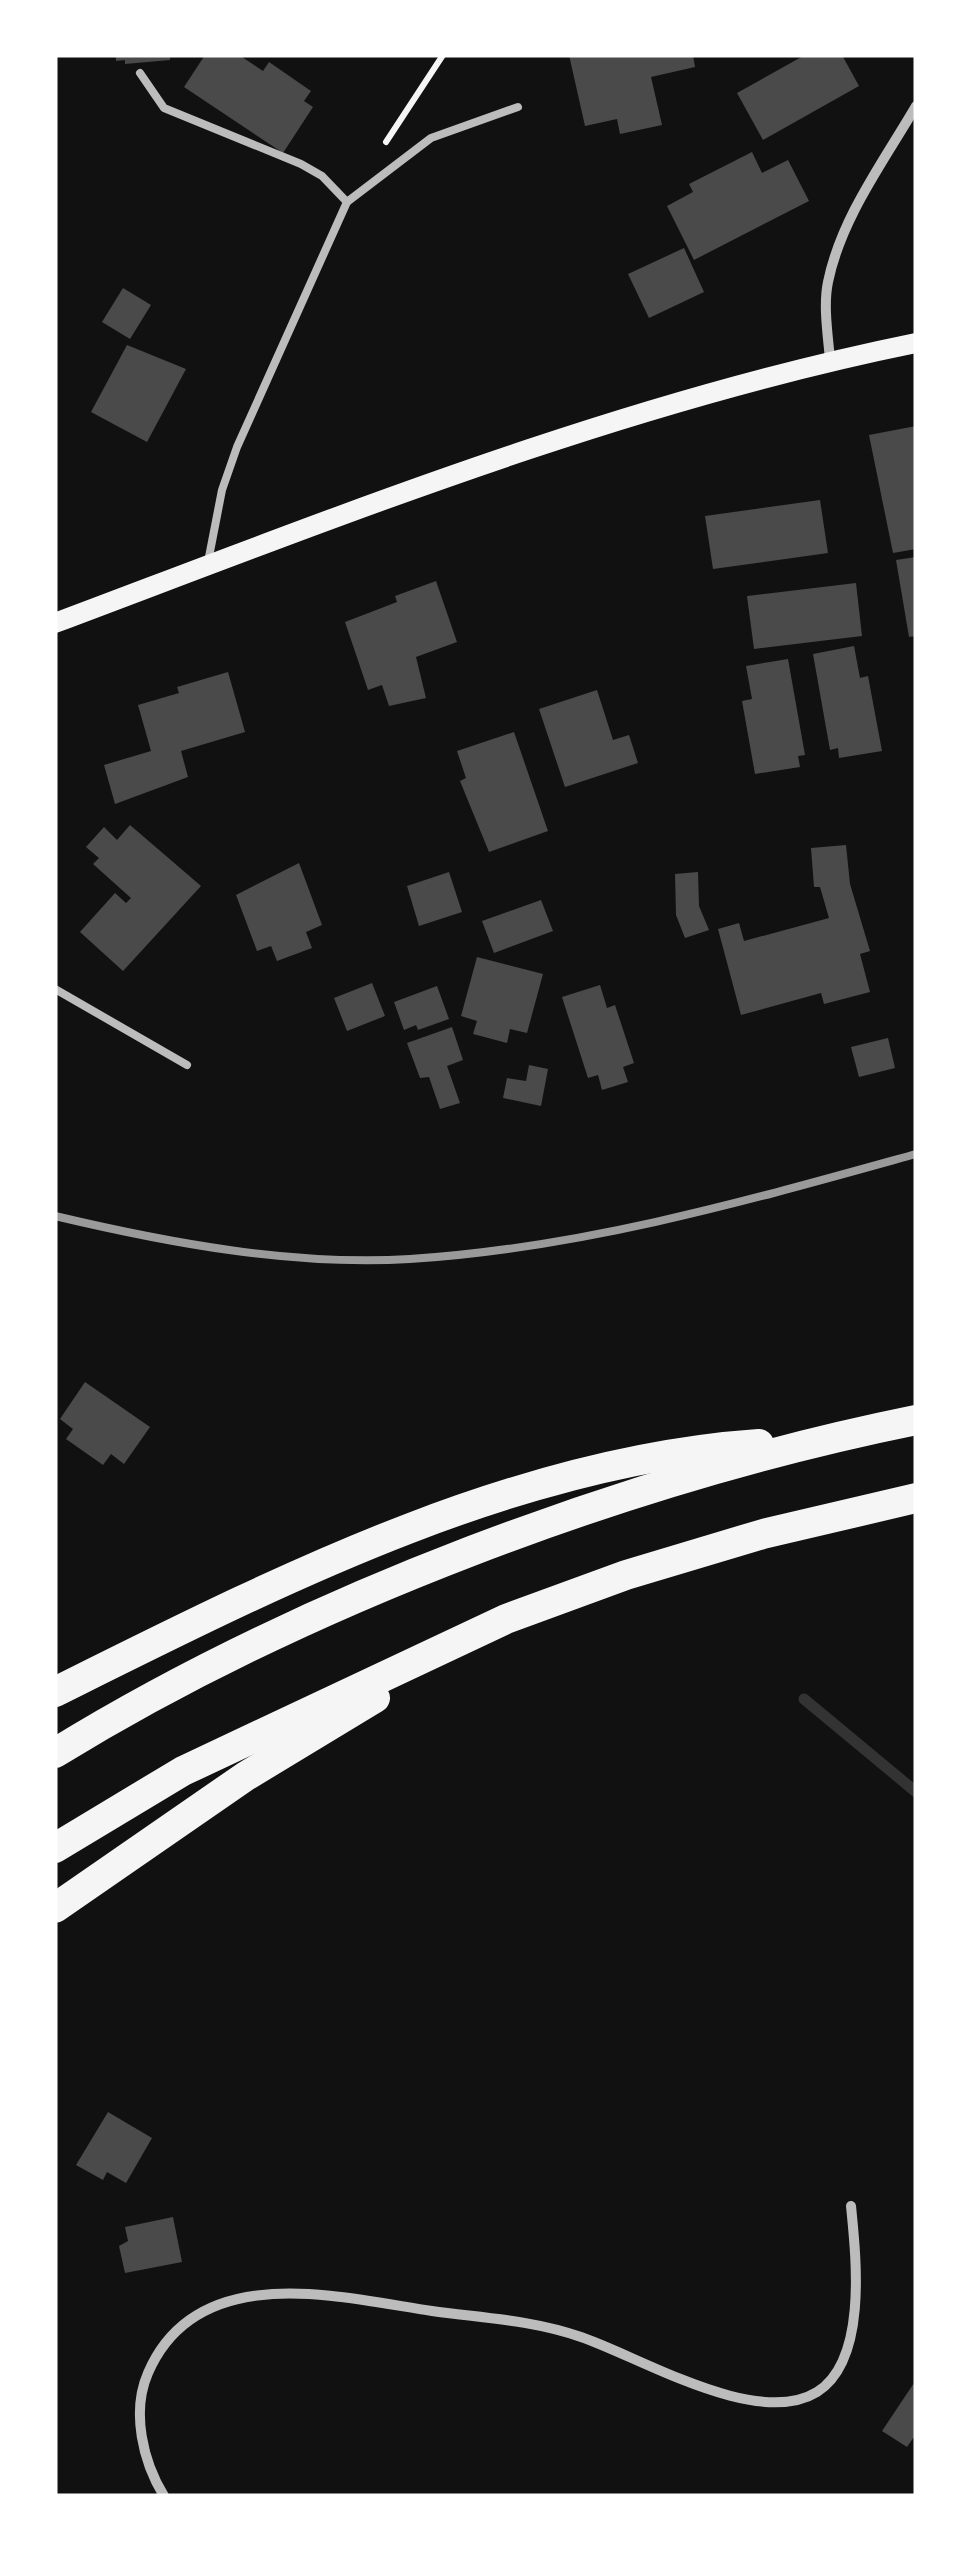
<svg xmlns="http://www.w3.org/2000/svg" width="971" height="2551" font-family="Literata,serif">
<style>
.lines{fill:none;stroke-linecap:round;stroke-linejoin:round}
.stream{stroke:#333;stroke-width:11}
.building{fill:#4a4a4a}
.path{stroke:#f5f5f5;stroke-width:6}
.service{stroke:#bcbcbc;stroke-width:8}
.minor{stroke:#bcbcbc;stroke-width:10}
.secondary{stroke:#f5f5f5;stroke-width:20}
.motorway{stroke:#f5f5f5;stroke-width:30}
.rail{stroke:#9a9a9a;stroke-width:8}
</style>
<rect width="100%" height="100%" fill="#111"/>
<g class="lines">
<!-- stream -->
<path class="stream" d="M 804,1699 L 916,1792"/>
</g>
<!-- building -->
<g class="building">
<path d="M 116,55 L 170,55 L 170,60 L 125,64 L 125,60 L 116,61 Z"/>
<path d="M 205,55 L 239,55 L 263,71 L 269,62 L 311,91 L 304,101 L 313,107 L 283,153 L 184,87 Z"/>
<path d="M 569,55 L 693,55 L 695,67 L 651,77 L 662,125 L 620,134 L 617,119 L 585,126 Z"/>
<path d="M 805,55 L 842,55 L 859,86 L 763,140 L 737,93 Z"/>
<path d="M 752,152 L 762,173 L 788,160 L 809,201 L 694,260 L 667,206 L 693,192 L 689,184 Z"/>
<path d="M 684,248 L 704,292 L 649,318 L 628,274 Z"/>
<path d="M 123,288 L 151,305 L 130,339 L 102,322 Z"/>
<path d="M 127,345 L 186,369 L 147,442 L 91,412 Z"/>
<path d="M 916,426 L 916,549 L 893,553 L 869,435 Z"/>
<path d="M 820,500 L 828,553 L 713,569 L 705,516 Z"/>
<path d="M 916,557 L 916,636 L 909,637 L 896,560 Z"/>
<path d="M 436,581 L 457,642 L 416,657 L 426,698 L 389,706 L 382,685 L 368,690 L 345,622 L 397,602 L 395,596 Z"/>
<path d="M 856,583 L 862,636 L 754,649 L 747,596 Z"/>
<path d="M 854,646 L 860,678 L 868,676 L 882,751 L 839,758 L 838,748 L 830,750 L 813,654 Z"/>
<path d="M 788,659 L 805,755 L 798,756 L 800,767 L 755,774 L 742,701 L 752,699 L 746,666 Z"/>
<path d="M 228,672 L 245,732 L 181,751 L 188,777 L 115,804 L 104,765 L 151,751 L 138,705 L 179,693 L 177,687 Z"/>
<path d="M 597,690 L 613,740 L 629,735 L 638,763 L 565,787 L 539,709 Z"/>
<path d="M 514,732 L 548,831 L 489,852 L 460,781 L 466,778 L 457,751 Z"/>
<path d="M 130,825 L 201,886 L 123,971 L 80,932 L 115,893 L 126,903 L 131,898 L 93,864 L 99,858 L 86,847 L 104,827 L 117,840 Z"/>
<path d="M 846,845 L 850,884 L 870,951 L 860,954 L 870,992 L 824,1004 L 821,993 L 741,1015 L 718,929 L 739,923 L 744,941 L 829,918 L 820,887 L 814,887 L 811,848 Z"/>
<path d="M 299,863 L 322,925 L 306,932 L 312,948 L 277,961 L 271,946 L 257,951 L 236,895 Z"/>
<path d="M 449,872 L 462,912 L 419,926 L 407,886 Z"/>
<path d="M 698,872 L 699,906 L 709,930 L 685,938 L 676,915 L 675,874 Z"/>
<path d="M 541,900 L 553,931 L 494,953 L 482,921 Z"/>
<path d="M 477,957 L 543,974 L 527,1033 L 510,1029 L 507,1043 L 473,1034 L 477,1021 L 461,1016 Z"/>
<path d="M 372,983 L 385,1016 L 347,1031 L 334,998 Z"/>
<path d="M 600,985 L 607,1008 L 615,1005 L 634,1063 L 623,1067 L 628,1082 L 602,1090 L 598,1075 L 588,1078 L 562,997 Z"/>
<path d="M 437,986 L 449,1019 L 418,1030 L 416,1025 L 404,1030 L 394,1002 Z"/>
<path d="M 452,1027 L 463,1060 L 447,1066 L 460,1103 L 440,1109 L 429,1077 L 420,1078 L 407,1043 Z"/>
<path d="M 888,1038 L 895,1068 L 859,1077 L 851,1047 Z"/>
<path d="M 529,1065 L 548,1069 L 541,1106 L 503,1098 L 507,1078 L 526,1081 Z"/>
<path d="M 85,1382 L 150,1427 L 124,1464 L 111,1454 L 103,1465 L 66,1439 L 73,1429 L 60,1419 Z"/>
<path d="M 108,2112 L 152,2138 L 126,2183 L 107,2172 L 103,2180 L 76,2165 Z"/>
<path d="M 173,2217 L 182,2262 L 125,2273 L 119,2246 L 128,2241 L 125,2227 Z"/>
<path d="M 916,2380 L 916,2434 L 907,2447 L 882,2431 Z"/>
</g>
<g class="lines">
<!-- path -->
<path class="path" d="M 386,142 L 443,55"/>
<!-- service -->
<g class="service">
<path d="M 140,73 L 164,108 L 301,164 L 322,176 L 347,202"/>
<path d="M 208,562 L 222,490 L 237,447 L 347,202 L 431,138 L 518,107"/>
<path d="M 55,989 L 187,1065"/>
</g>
<!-- minor -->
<g class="minor">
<path d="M 830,360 C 828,335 823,306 828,282 C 841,218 884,161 916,106"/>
<path d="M 164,2496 C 143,2462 131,2412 148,2373 C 197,2259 339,2297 432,2311 C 483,2318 533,2320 581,2337 C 640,2357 757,2429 817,2392 C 868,2360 856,2257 851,2206"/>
</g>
<!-- secondary -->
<path class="secondary" d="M 55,623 C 337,517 620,403 916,343"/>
<!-- motorway -->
<g class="motorway">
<path d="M 55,1692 C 274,1583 511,1461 759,1444"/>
<path d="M 55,1753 C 304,1600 630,1478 916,1420"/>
<path d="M 55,1848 L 183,1771 L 506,1619 L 626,1575 L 763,1534 L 916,1498"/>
<path d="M 55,1908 L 246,1776 L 375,1698"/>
</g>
<!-- rail -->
<path class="rail" d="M 55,1216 C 169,1243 292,1266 410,1259 C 583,1248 750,1200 916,1154"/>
</g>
<!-- border -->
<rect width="971" height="2551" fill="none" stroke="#ffffff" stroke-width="115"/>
</svg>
